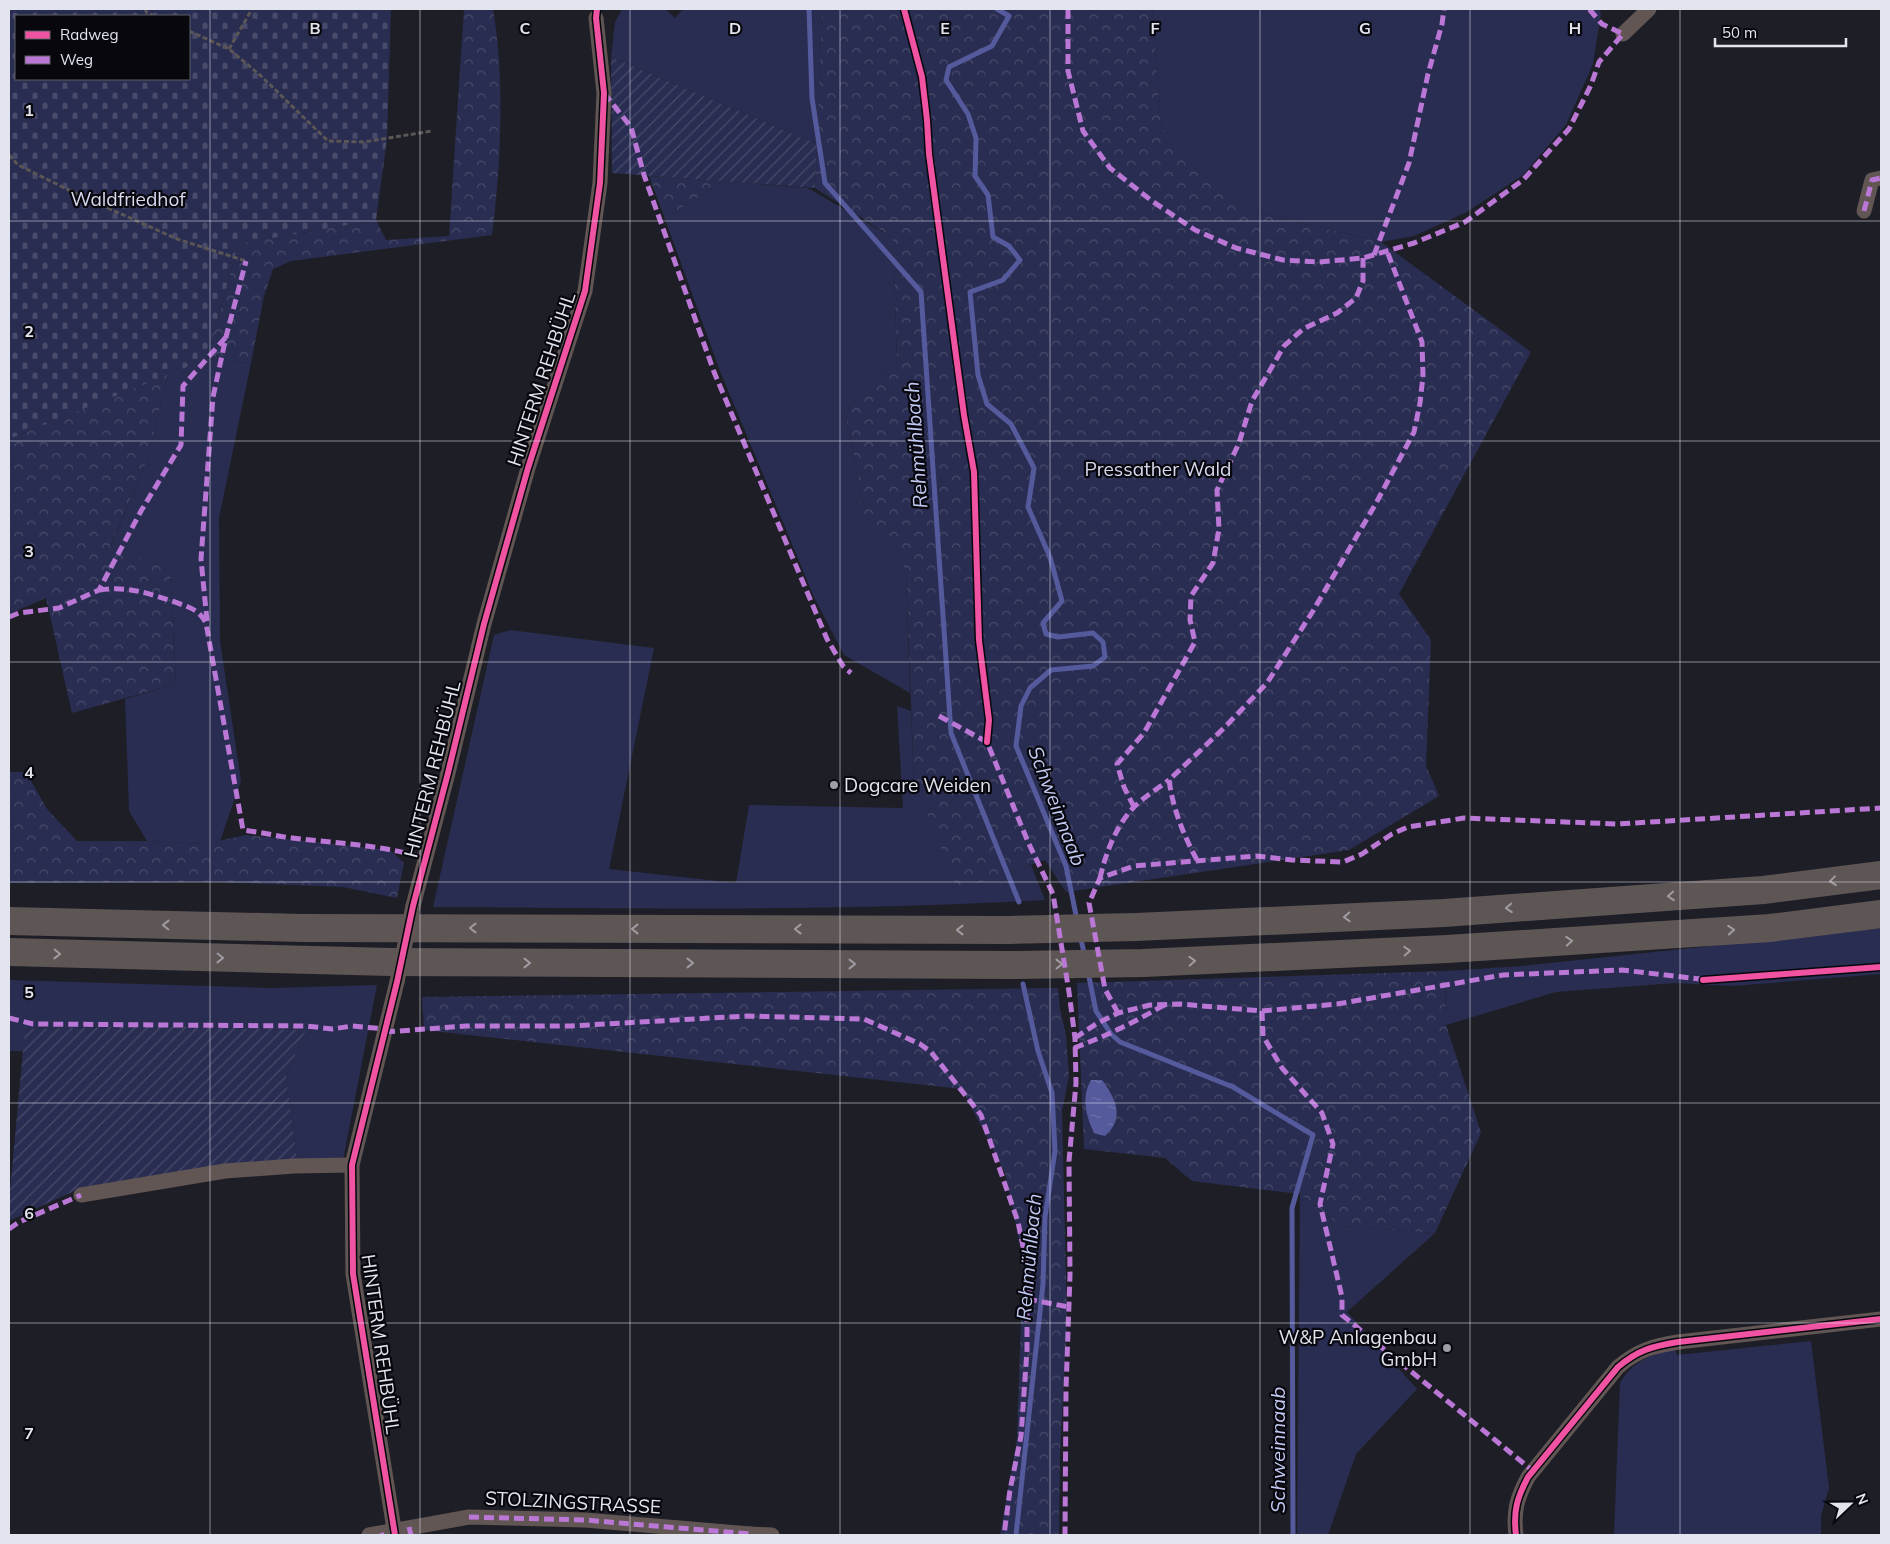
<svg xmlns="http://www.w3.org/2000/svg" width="1890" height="1544" font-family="Mulish,sans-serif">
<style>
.green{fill:#292d51}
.forest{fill:url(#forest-crowns)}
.cemetery{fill:url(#cemetery-stones);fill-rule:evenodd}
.garden{fill:url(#garden-furrows)}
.water{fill:url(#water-ripples)}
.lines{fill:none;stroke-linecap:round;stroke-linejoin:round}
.stream{stroke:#555a9c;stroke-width:5}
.path{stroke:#5a5656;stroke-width:3;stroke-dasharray:5 2.5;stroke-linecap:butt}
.street{stroke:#615654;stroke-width:15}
.highway{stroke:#5e5555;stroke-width:28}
.street-bridge{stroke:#615654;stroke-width:15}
.quiet{stroke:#ba77d6;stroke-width:5;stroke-dasharray:10 5;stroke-linecap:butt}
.cycleway-casing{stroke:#07070d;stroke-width:9}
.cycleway{stroke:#f153a3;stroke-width:6}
.oneway{stroke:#a09ca2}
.grid{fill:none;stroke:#e2e4ee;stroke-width:1;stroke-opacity:0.55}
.poi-dot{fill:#9d9fa8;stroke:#07070d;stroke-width:2}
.labels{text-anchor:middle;stroke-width:4.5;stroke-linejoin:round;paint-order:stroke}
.park-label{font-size:19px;fill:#d6d9ee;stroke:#07070d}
.street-label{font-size:19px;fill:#e2e4ee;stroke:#07070d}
.poi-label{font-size:19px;fill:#e2e4ee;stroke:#07070d;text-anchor:start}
.water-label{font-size:20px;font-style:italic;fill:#c2c9f2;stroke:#07070d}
.grid-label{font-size:16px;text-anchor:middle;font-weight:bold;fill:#e2e4ee;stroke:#07070d;stroke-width:4.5;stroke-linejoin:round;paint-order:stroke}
</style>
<defs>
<pattern id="forest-crowns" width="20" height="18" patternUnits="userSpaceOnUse" patternTransform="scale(1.25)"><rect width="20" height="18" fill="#292d51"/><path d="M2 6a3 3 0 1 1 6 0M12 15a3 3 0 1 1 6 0" fill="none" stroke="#484b6a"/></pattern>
<pattern id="cemetery-stones" width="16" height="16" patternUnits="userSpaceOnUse" patternTransform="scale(1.25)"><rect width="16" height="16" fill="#292d51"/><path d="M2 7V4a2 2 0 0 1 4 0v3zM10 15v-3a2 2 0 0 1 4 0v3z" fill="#484b6a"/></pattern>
<pattern id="garden-furrows" width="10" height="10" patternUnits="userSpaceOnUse" patternTransform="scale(1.25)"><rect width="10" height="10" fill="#292d51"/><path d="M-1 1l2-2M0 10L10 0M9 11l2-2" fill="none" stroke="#484b6a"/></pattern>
<pattern id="water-ripples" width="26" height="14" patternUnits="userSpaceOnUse" patternTransform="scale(1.25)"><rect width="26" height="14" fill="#555a9c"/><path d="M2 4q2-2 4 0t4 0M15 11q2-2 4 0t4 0" fill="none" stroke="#6d72aa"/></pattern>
</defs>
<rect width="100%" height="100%" fill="#1e1f26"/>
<!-- green -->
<g class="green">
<path d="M 622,9 L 665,9 L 675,18 L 683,9 L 822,9 L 817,144 L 611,57 L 615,22 Z"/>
<path d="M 1152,9 L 1599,9 L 1601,13 L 1593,64 L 1566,125 L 1523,175 L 1467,212 L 1414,236 L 1381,242 L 1243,209 L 1161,126 Z"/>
<path d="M 723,181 L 808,188 L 893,238 L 897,361 L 873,380 L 845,413 L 861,490 L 858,515 L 894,538 L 906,572 L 910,693 L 844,655 L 814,597 L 720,371 L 665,219 Z"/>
<path d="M 207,359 L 251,363 L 219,518 L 220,641 L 241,781 L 220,841 L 204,844 L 147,841 L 129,811 L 125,699 L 176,684 L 170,569 L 110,548 L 148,458 L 168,374 Z"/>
<path d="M 510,630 L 654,648 L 609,869 L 736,883 L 749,805 L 903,808 L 897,706 L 911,711 L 914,782 L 958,889 L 1031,865 L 1045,900 C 841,912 637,908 433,907 L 494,635 Z"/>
<path d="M 1881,928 L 1881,974 L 1732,986 L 1675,983 L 1556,992 L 1446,1025 L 1445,971 L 1522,966 Z"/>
<path d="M 9,980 L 271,988 L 377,985 L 343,1160 L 297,1159 L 286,1076 L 306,1030 L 159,1026 L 26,1029 L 25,1051 L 9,1051 Z"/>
<path d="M 1300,1194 L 1341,1226 L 1435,1233 L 1347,1312 L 1417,1389 L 1356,1454 L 1328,1535 L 1297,1535 Z"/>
<path d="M 1811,1341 L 1829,1488 L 1821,1516 L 1821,1535 L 1614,1535 L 1620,1383 C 1633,1361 1651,1354 1675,1349 L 1677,1355 Z"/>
</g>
<!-- forest -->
<g class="forest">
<path d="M 464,9 L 493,9 C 505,79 501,165 492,235 L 291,261 L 273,269 L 264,296 L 251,363 L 207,359 L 238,244 L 376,220 L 386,240 L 449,236 Z"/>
<path d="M 822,9 L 1152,9 L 1161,126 L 1243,209 L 1381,242 L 1531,352 L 1399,594 L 1431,640 L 1426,766 L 1439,796 L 1349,850 L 1066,892 L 1045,860 L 958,890 L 914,782 L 906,572 L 893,538 L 858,515 L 861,490 L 845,413 L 873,380 L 897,361 L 893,238 L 815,188 Z"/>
<path d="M 649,176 L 723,181 L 665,219 Z"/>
<path d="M 168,374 L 148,458 L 110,547 L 170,569 L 176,684 L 72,713 L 46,598 L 9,614 L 9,439 Z"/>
<path d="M 9,772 L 26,772 L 47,809 L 77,841 L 147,841 L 204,844 L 246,835 L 390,850 L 404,863 L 397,898 L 343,887 L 221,882 L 9,883 Z"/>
<path d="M 1445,971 L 1446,1025 L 1481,1133 L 1435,1233 L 1341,1226 L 1300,1194 L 1192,1181 L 1165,1158 L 1084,1149 L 1077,983 Z"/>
<path d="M 1058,988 L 1060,1009 L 1066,1036 L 1069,1076 L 1062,1111 L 1067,1321 L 1060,1454 L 1059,1535 L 1000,1535 L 1017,1439 L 1023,1258 L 1005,1173 L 962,1089 L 424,1030 L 422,997 Z"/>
</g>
<!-- cemetery -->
<path class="cemetery" d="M 9,9 L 391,9 L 387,139 L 376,220 L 238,244 L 207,359 L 9,439 ZM 16,16 L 189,16 L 189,79 L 16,79 Z"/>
<!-- garden -->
<g class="garden">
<path d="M 611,57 L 817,144 L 815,188 L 612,173 Z"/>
<path d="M 159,1026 L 306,1030 L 286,1076 L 297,1159 L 228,1166 L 83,1187 L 9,1221 L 9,1202 L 25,1029 Z"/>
</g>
<!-- water -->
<path class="water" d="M 1091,1080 L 1102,1080 C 1116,1099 1125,1118 1105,1136 L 1094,1133 C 1086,1116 1081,1097 1091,1080 Z"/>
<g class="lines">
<!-- stream -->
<g class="stream">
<path d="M 809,9 L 812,98 L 825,183 L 921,292 L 951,733 L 1019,902"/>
<path d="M 997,9 L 1009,16 L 992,46 L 949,67 L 946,80 L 968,114 L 976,138 L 975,176 L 988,195 L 993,237 L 1009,246 L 1020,260 L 1003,280 L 970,292 L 978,375 L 987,404 L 1011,424 L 1034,468 L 1028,507 L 1050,557 L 1062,601 L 1043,623 L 1046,634 L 1058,637 L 1093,633 L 1103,642 L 1105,657 L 1093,666 L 1051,670 L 1030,688 L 1021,706 L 1016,746 L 1066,866 L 1077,920"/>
<path d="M 1080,935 L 1085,957"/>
<path d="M 1088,972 L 1096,1011 L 1111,1034 L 1120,1042 L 1233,1087 L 1313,1135 L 1292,1208 L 1293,1535"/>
<path d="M 1016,1535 L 1043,1284 L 1045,1217 L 1055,1151 L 1052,1093 L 1038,1051 L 1023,984"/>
</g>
<!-- path -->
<g class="path">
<path d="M 145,9 L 147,13 L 155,16"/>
<path d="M 189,31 L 229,49 L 261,76 L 328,141 L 364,142 L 432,131"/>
<path d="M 229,49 L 252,9"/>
<path d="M 9,155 L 18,165 L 79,195 L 177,239 L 246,261"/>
</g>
<!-- street -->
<g class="street">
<path d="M 1623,34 L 1649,9"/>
<path d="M 1864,211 L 1872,180 L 1881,178"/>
<path d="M 413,906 L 448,773 L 484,624 L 528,468 L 585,291 L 600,183 L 604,93 L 596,18"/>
<path d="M 81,1195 L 225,1171 L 294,1166 L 352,1165"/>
<path d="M 750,1534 L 772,1535"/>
<path d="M 369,1535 L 469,1517 L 585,1520 L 750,1534 L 750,1535"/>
<path d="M 395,1535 L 353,1274 L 352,1165 L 397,982"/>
<path d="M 1516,1535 C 1513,1511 1517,1498 1528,1477 L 1618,1367 C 1638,1350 1653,1346 1678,1342 L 1881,1319"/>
</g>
<!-- highway -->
<g class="highway">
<path d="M 9,921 L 302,928 L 1009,930 L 1136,927 L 1444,913 L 1763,890 L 1881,875"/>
<path d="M 9,952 L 391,962 L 1011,965 L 1143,963 L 1447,949 L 1770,928 L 1881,914"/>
</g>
<!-- street-bridge -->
<path class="street-bridge" d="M 397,982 L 413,906"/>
<!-- quiet -->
<g class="quiet">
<path d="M 1068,9 L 1068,71 L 1083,131 L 1110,168 L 1152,201 L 1195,230 L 1236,248 L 1283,260 L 1319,262 L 1363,258 L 1414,243 L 1465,222 L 1523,180 L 1569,129 L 1591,85 L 1599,62 L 1623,34 L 1602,24 L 1589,9"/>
<path d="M 604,93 L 631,127 L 644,175 L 714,372 L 827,639 L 843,666 L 851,673"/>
<path d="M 1864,211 L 1872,180 L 1881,178"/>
<path d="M 1374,255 L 1409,163 L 1428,74 L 1442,24 L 1444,9"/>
<path d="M 99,590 C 129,586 147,593 175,602 C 188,607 199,609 206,623 L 243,830 C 260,832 276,836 292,838 C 337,843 381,845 425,858"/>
<path d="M 9,617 L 19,613 L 59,608 L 99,590 L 141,511 L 181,445 L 183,386 L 226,337"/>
<path d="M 207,621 L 201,559 L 213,397 L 226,337 L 246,261"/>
<path d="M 939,716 L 987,742 L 1028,842 L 1053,894 L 1069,992 L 1075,1038 L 1076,1083 L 1069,1161 L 1070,1275 L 1066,1389 L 1065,1535"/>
<path d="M 1134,807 L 1124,787 L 1117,764 L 1144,733 L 1195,642 L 1190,620 L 1191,596 L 1213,563 L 1219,529 L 1217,490 L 1239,443 L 1252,401 L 1284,346 L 1303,329 L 1337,313 L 1356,298 L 1363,281 L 1363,258"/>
<path d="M 1197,860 C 1183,834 1173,809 1169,780 L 1224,728 L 1267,683 L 1313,611 L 1375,505 L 1414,432 L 1420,403 L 1423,376 L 1422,342 L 1387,251"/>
<path d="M 1100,878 C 1106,852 1116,826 1134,807 C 1144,797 1157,789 1169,780"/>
<path d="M 1262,1011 L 1263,1036 L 1282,1068 L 1322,1113 L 1333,1144 L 1320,1204 L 1342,1297 L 1342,1315 L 1533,1471"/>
<path d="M 1118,1013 L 1105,989 L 1089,903 L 1100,878 L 1134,866 L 1256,856 L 1292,860 L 1343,862 L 1362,854 L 1392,834 L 1408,827 L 1464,818 L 1618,824 L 1881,808"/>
<path d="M 9,1018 L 33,1024 L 307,1026 L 332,1029 L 352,1026 L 386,1029"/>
<path d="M 385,1032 L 466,1026 L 570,1026 L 747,1016 L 864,1019 L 920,1044 L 931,1052 L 981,1115 L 1018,1222 L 1031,1286 L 1027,1299 L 1027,1350 L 1021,1436 L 1010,1490 L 1004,1535"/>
<path d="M 1075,1038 L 1096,1024 L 1118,1013 L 1150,1005 L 1180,1004 L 1262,1011 L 1337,1004 L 1503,975 L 1622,970 L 1708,980"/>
<path d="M 1074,1048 C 1106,1036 1135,1022 1164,1005"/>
<path d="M 9,1229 L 19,1222 L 81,1195"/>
<path d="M 1027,1299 L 1069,1307"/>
<path d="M 469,1517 L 585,1520 L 750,1534 L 750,1535"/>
<path d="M 409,1527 L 411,1535"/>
<path d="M 381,1533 L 382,1535"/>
</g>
<defs>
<g id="cycleway">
<path d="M 904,9 L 922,77 L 927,120 L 929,154 L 964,415 L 974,472 L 979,640 L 989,720 L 987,742"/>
<path d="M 1703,980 L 1881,967"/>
<path d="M 395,1535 L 353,1274 L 352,1165 L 397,982 L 413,906 L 448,773 L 484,624 L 528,468 L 585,291 L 600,183 L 604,93 L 596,18 L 597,9"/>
<path d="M 1516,1535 C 1513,1511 1517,1498 1528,1477 L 1618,1367 C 1638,1350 1653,1346 1678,1342 L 1881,1319"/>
</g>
</defs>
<!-- cycleway casing -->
<use href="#cycleway" class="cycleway-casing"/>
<!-- cycleway -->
<use href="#cycleway" class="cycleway"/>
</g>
<!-- one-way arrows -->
<defs><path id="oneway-chevron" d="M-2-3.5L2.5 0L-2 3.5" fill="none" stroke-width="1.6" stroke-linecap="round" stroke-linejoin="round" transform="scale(1.25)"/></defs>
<g class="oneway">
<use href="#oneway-chevron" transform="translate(1833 881) rotate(173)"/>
<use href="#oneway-chevron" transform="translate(1671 896) rotate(176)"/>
<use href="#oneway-chevron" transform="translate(1509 908) rotate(176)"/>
<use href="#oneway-chevron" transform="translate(1347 917) rotate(177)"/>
<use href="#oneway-chevron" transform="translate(166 925) rotate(-179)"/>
<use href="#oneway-chevron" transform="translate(473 928) rotate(-180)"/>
<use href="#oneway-chevron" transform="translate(635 929) rotate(-180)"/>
<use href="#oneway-chevron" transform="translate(798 929) rotate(-180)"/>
<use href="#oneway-chevron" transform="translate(960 930) rotate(-180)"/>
<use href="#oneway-chevron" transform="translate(1731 930) rotate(-4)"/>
<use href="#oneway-chevron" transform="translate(1569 941) rotate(-4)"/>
<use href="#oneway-chevron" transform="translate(1407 951) rotate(-3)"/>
<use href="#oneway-chevron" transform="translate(57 954) rotate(1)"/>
<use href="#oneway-chevron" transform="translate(220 958) rotate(1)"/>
<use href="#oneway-chevron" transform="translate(1192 961) rotate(-3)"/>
<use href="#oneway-chevron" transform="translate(527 963)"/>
<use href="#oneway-chevron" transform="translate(690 963)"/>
<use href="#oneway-chevron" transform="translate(852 964)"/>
<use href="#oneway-chevron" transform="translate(1059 964) rotate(-1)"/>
</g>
<!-- grid -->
<path class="grid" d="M 210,9 L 210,1535M 420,9 L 420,1535M 630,9 L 630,1535M 840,9 L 840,1535M 1050,9 L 1050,1535M 1260,9 L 1260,1535M 1470,9 L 1470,1535M 1680,9 L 1680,1535M 9,221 L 1881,221M 9,441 L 1881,441M 9,662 L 1881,662M 9,882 L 1881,882M 9,1103 L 1881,1103M 9,1323 L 1881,1323"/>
<!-- markers -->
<g class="poi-dot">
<circle cx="834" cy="785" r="5"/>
<circle cx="1447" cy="1348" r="5"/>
</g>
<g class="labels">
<!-- park labels -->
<g class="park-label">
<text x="128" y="206">Waldfriedhof</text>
<text x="1158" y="476">Pressather Wald</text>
</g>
<!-- street labels -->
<g class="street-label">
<text transform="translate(541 379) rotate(-72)" y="7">HINTERM REHBÜHL</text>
<text transform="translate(432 769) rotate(-76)" y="7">HINTERM REHBÜHL</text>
<text transform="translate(381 1344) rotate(82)" y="7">HINTERM REHBÜHL</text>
<text transform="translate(573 1502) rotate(3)" y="7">STOLZINGSTRASSE</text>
</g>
<!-- poi labels -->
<g class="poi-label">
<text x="844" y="792">Dogcare Weiden</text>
<text x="1437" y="1344" text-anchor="end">W&amp;P Anlagenbau<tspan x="1437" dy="22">GmbH</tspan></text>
</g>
<!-- water labels -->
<g class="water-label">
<text transform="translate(916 445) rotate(-94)" y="7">Rehmühlbach</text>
<text transform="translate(1057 806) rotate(69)" y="7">Schweinnaab</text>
<text transform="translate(1029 1257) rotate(-85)" y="7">Rehmühlbach</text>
<text transform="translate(1278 1450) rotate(-90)" y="7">Schweinnaab</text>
</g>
</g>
<g class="grid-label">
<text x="315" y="34">B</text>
<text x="525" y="34">C</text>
<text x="735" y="34">D</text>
<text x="945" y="34">E</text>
<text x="1155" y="34">F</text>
<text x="1365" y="34">G</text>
<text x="1575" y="34">H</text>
<text x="29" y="116">1</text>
<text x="29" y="337">2</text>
<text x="29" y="557">3</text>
<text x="29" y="778">4</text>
<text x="29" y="998">5</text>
<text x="29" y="1219">6</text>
<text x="29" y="1439">7</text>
</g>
<!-- border -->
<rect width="1890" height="1544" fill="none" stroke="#e2e4ee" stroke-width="20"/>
<!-- legend -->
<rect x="15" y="15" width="175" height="65" fill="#07070d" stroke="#5f5f67"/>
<rect x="25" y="31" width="25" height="8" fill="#f153a3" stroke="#5f5f67"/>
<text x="60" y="40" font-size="15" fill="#e2e4ee">Radweg</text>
<rect x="25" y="56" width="25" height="8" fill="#ba77d6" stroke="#5f5f67"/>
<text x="60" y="65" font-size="15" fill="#e2e4ee">Weg</text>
<!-- north arrow -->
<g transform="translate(1850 1504) rotate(68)" stroke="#07070d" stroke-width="4" paint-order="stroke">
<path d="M0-4L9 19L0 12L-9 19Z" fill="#e2e4ee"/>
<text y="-8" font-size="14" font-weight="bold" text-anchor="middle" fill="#e2e4ee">N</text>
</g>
<!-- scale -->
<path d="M1715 38v8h131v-8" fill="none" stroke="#e2e4ee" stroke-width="2.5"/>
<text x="1722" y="38" font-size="15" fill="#e2e4ee" stroke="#07070d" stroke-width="4" paint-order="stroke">50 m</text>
</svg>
